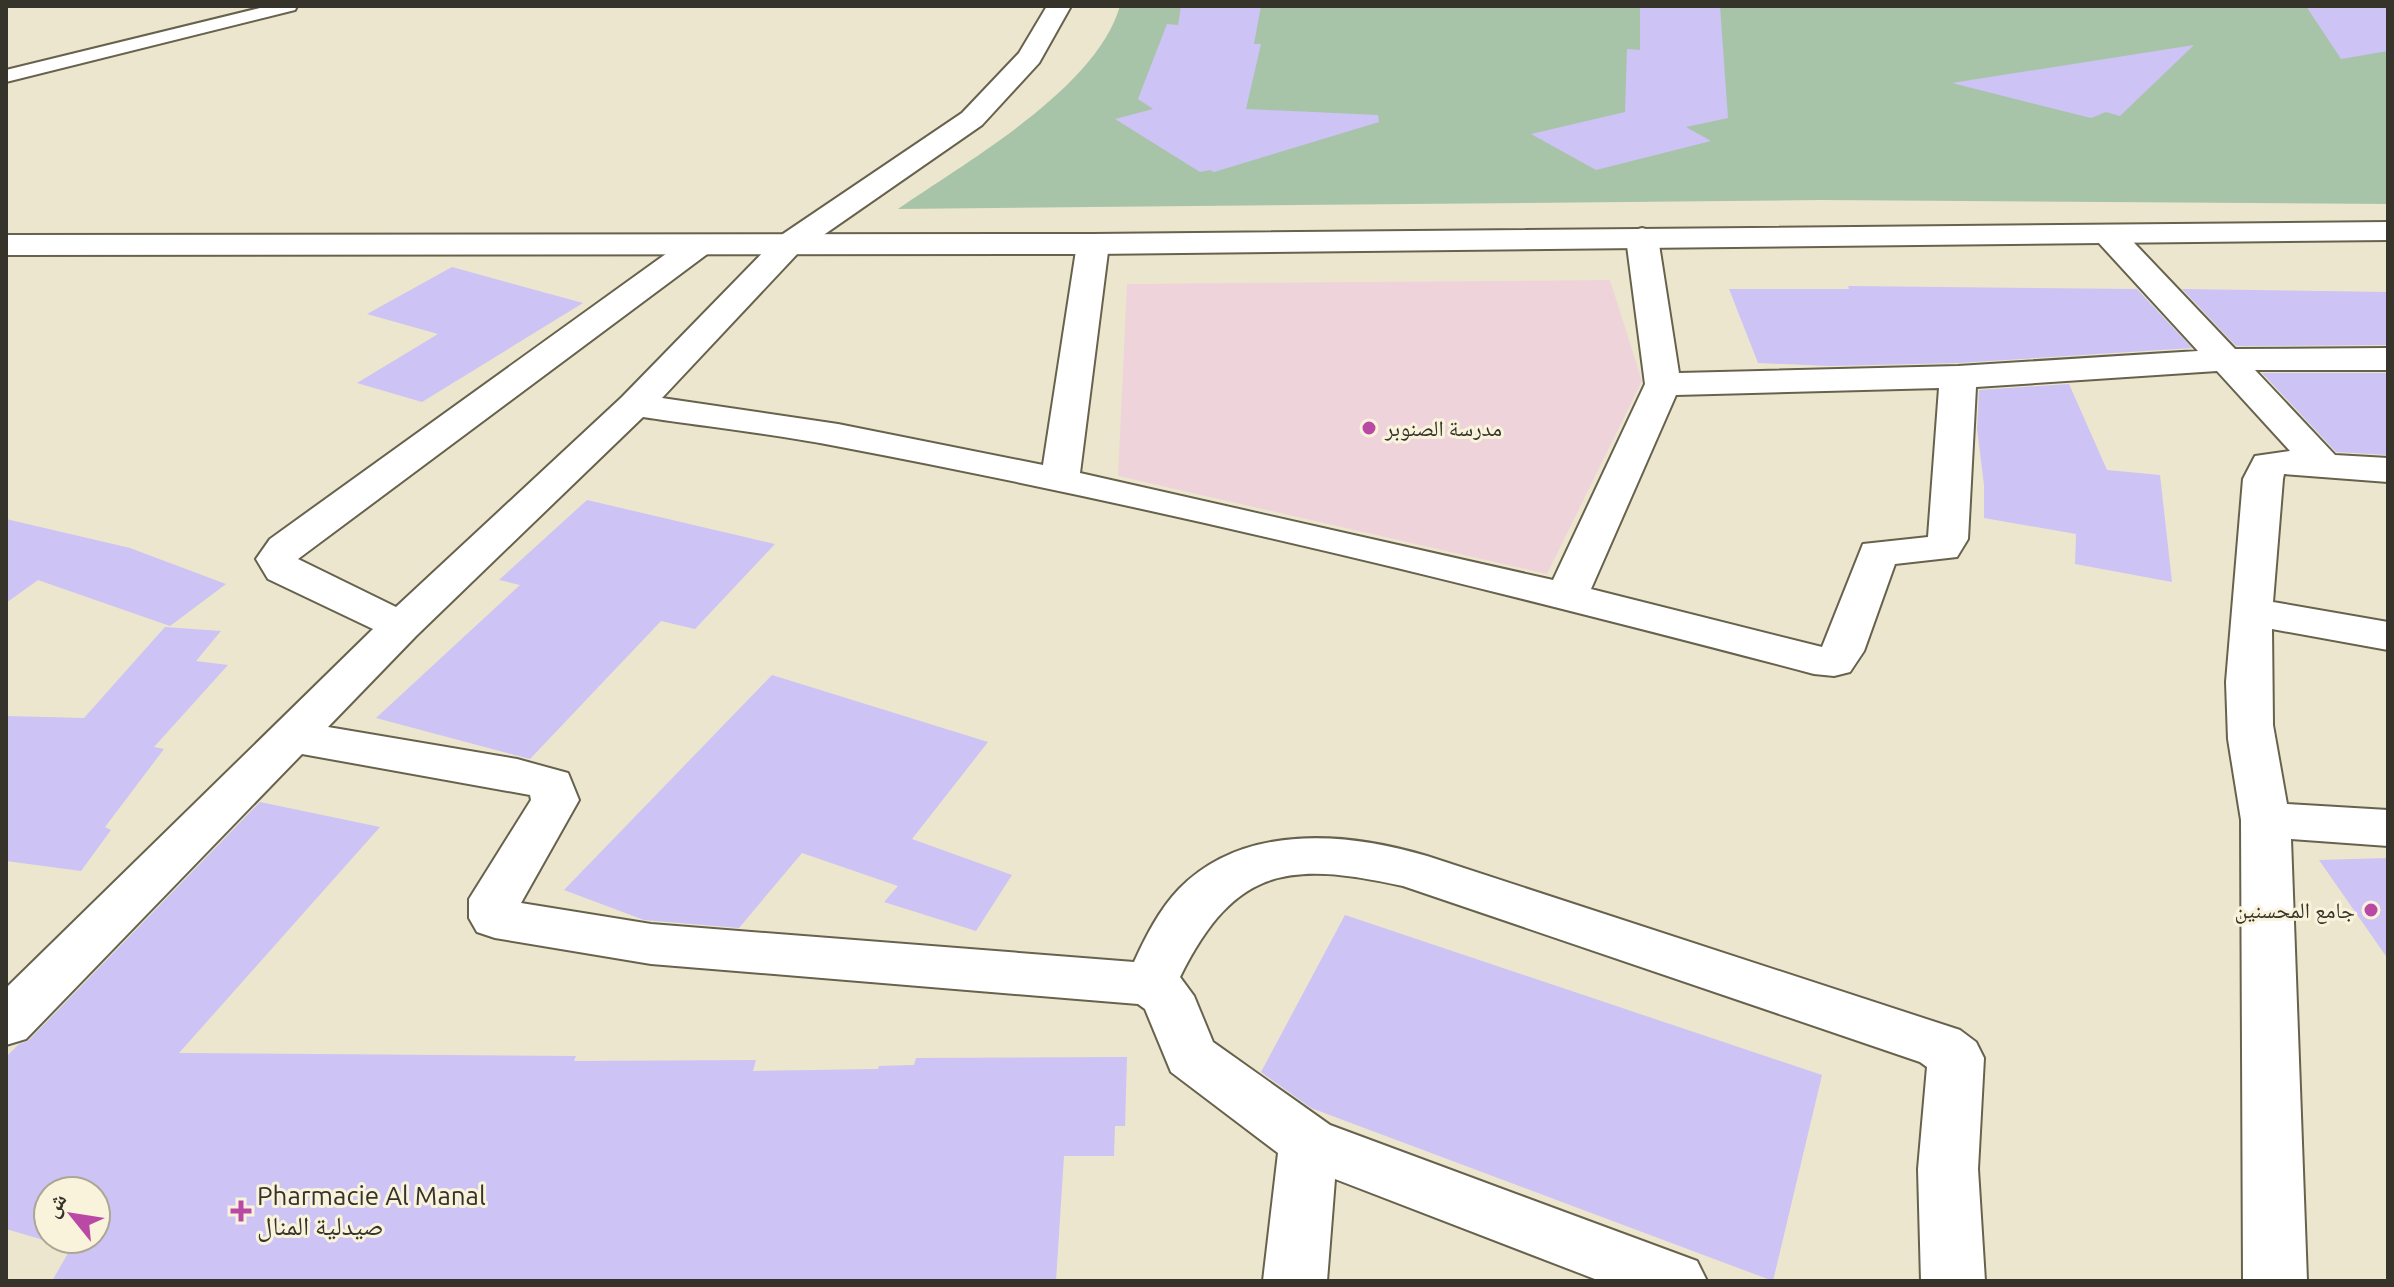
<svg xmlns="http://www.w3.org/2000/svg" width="2394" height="1287" font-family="Ubuntu,'Noto Naskh Arabic',sans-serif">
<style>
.education{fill:#eed4da}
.green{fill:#a8c4a8}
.building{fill:#cdc3f5;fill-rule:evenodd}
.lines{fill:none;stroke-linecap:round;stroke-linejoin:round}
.service-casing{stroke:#67624d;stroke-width:4}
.minor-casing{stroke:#67624d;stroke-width:4}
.tertiary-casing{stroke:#67624d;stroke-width:4}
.service{fill:#fff;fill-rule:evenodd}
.minor{fill:#fff;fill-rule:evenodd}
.tertiary{fill:#fff;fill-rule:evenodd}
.poi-dot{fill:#ba49a5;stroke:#f9f3dc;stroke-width:3}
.labels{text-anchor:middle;stroke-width:6;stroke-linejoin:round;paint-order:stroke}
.poi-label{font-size:22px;fill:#35332a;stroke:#f9f3dc;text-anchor:start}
.near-poi-label{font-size:26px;fill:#35332a;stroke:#f9f3dc;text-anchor:start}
</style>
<rect width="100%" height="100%" fill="#ece6ce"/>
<!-- education -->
<path class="education" d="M 1610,280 L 1642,381 L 1547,574 L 1118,476 L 1127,284 Z"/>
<!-- green -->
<path class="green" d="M 1120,6 L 2388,6 L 2388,204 L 1821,200 L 898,209 C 967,161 1096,89 1120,6 Z"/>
<!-- building -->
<g class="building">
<path d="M 1181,6 L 1261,6 L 1254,44 L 1261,44 L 1246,109 L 1378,115 L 1379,122 L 1214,172 L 1210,170 L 1200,172 L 1115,119 L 1153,109 L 1138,99 L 1167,24 L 1178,25 Z"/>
<path d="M 1640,6 L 1720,6 L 1728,118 L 1686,127 L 1711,141 L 1596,170 L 1531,134 L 1625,112 L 1627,49 L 1640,50 Z"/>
<path d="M 2306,6 L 2388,6 L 2388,51 L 2341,59 Z"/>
<path d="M 2194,45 L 2120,116 L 2106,112 L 2091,118 L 1952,83 Z"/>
<path d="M 452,267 L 583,303 L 422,402 L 357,383 L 438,334 L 367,314 Z"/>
<path d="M 1848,286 L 2137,289 L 2192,348 L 1958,363 L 1829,366 L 1758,363 L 1729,289 L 1849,289 Z"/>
<path d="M 2182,289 L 2388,292 L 2388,345 L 2236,346 Z"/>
<path d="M 2262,373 L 2388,373 L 2388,455 L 2336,452 Z"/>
<path d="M 2069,384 L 2107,470 L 2160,475 L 2172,582 L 2075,564 L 2076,534 L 1984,518 L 1984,485 L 1977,429 L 1979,390 Z"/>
<path d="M 587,500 L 775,544 L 695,629 L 661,621 L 530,759 L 376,718 L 520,585 L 499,580 Z"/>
<path d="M 6,519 L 130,548 L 226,584 L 170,626 L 38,580 L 6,603 Z"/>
<path d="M 165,627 L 221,631 L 196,661 L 228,665 L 154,747 L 164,749 L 105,827 L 111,830 L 81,871 L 6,861 L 6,716 L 84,718 Z"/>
<path d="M 772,675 L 988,742 L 912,839 L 1012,875 L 976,931 L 884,902 L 898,886 L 802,853 L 739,928 L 644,920 L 564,890 Z"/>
<path d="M 260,802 L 380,827 L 179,1053 L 576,1056 L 574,1061 L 756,1060 L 753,1071 L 878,1069 L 879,1066 L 914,1065 L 916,1058 L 1127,1057 L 1125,1126 L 1115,1126 L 1114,1156 L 1064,1156 L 1056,1281 L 52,1281 L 71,1248 L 6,1229 L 6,1057 L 19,1044 L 28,1041 ZM 48,1191 L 96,1191 L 96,1239 L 48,1239 Z"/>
<path d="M 2388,858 L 2388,959 L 2319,860 Z"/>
<path d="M 1345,915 L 1822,1075 L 1773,1281 L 1311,1108 L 1261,1072 Z"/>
</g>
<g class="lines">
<defs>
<path id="service" d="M 268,6 L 297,6 L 295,10 L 6,82 L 6,70 Z"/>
<path id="minor" d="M 1047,6 L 1071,6 L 1039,63 L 982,125 L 799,252 L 662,398 L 838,424 L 1043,465 L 1077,244 L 1082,237 L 1093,234 L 1104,237 L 1109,244 L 1080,473 L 1553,580 L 1645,384 L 1626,238 L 1631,231 L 1642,228 L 1653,231 L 1658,238 L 1679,373 L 1958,366 L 2198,351 L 2098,242 L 2093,235 L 2098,228 L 2109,225 L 2120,228 L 2235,349 L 2388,348 L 2388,370 L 2255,370 L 2335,455 L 2388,458 L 2388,482 L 2284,474 L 2283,479 L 2273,602 L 2388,622 L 2388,650 L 2272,629 L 2273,725 L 2287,804 L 2388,810 L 2388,846 L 2291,839 L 2307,1281 L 2243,1281 L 2241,820 L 2228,739 L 2226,682 L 2243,479 L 2255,456 L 2290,451 L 2217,371 L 1976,387 L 1968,539 L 1957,557 L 1895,564 L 1864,651 L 1850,672 L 1834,676 L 1814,674 C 1492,589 1168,509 841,447 C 776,434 709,427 643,417 L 416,636 L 328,727 L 517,759 L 568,773 L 579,800 L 521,903 L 651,924 L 1134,962 C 1146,936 1159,910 1179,889 C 1243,823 1347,832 1427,856 L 1960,1030 L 1976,1042 L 1984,1058 L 1978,1169 L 1985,1281 L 1921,1281 L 1918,1169 L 1927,1067 L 1920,1062 L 1403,886 C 1289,861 1235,866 1180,977 L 1194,996 L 1213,1042 L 1330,1125 L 1697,1261 L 1707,1281 L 1600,1281 L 1335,1179 L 1327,1281 L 1263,1281 L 1278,1153 L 1171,1072 L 1145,1009 L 1138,1004 L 651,964 L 495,938 L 477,932 L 469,918 L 469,899 L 531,800 L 530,795 L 302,754 L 26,1039 L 6,1045 L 6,988 L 373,629 L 268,579 L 256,559 L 270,539 L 688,238 L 699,235 L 710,238 L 715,245 L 710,252 L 298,559 L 396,607 L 622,397 L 777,238 L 962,113 L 1019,53 ZM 1939,388 L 1928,537 L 1863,544 L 1822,647 L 1591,589 L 1676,395 Z"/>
<path id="tertiary" d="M 2388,222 L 2388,240 L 1093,254 L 6,255 L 6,235 L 1093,234 Z"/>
</defs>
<!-- service casing -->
<use href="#service" class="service-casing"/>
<!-- minor casing -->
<use href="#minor" class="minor-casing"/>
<!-- tertiary casing -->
<use href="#tertiary" class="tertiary-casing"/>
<!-- service -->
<use href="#service" class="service"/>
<!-- minor -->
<use href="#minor" class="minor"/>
<!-- tertiary -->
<use href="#tertiary" class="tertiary"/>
</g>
<!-- markers -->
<g class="poi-dot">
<circle cx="1369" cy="428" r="8"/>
<circle cx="2371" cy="910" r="8"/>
<path d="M237 1199h8v8h8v8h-8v8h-8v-8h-8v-8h8z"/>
</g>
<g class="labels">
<!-- poi labels -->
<g class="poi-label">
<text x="1385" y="436">مدرسة الصنوبر</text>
<text x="2355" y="918" text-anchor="end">جامع المحسنين</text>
</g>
<!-- near-poi labels -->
<g class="near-poi-label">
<text x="257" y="1205">Pharmacie Al Manal<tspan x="257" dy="30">صيدلية المنال</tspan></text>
</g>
</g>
<!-- border -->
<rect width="2394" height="1287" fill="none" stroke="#35332a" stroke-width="16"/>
<!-- north arrow -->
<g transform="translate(72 1215) rotate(300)"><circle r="38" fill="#f9f3dc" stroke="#aba695" stroke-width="2"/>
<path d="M0-6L14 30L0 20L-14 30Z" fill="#ba49a5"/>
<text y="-12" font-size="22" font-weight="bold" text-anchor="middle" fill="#35332a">ش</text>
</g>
</svg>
